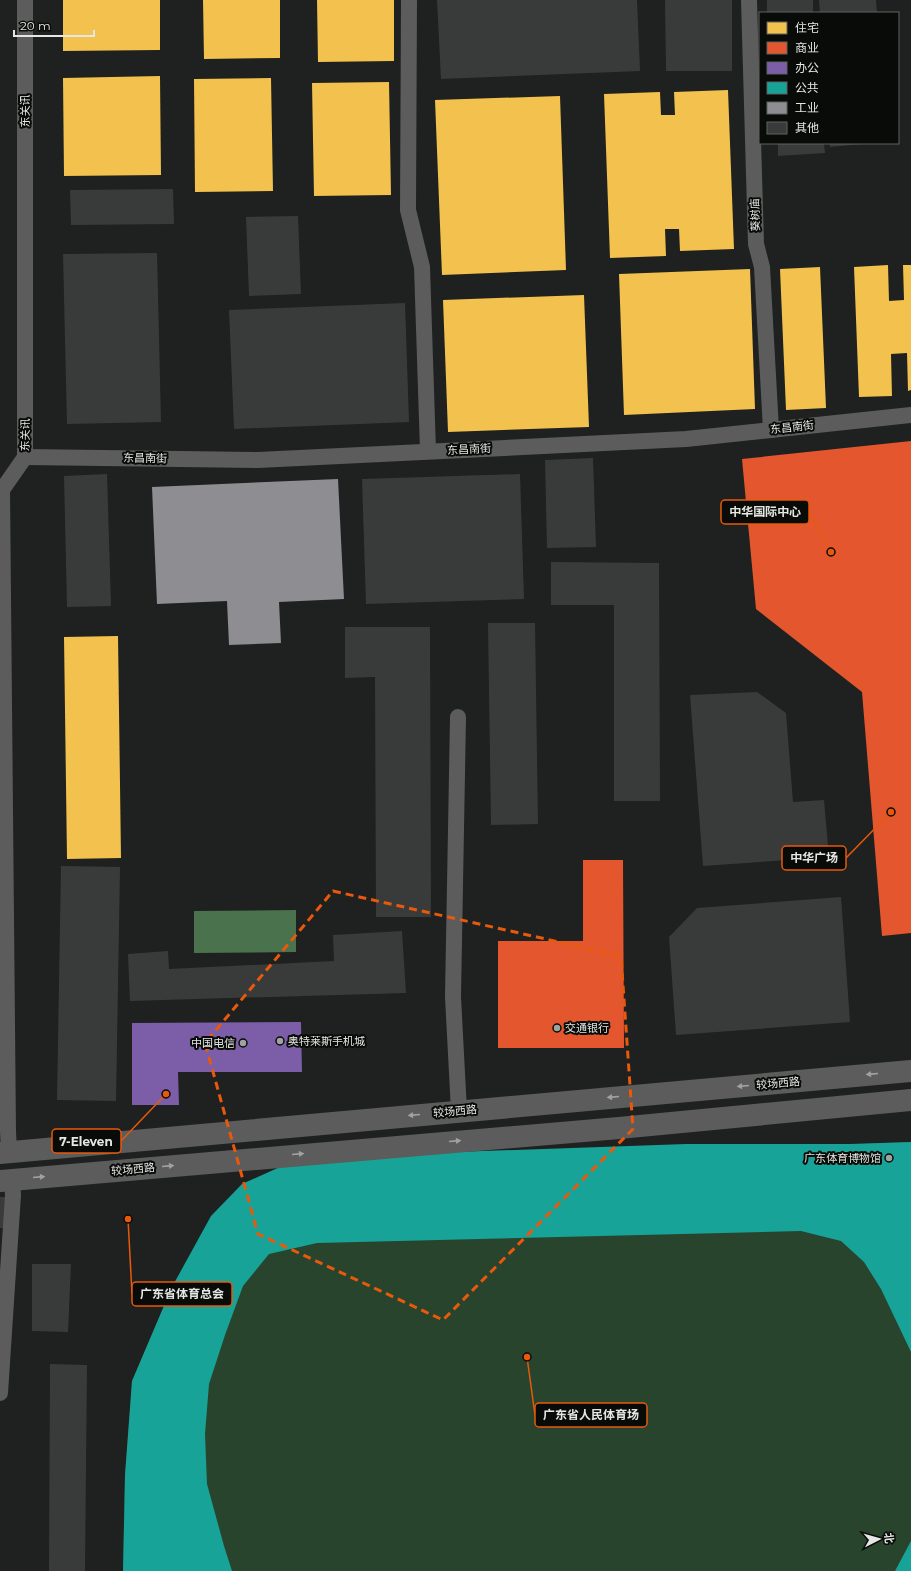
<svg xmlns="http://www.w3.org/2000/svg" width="911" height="1571" font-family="Montserrat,'Noto Sans SC',sans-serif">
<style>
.green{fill:#29442c}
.water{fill:#4a724d}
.homes{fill:#f2c14e}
.shops{fill:#e4572e}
.offices{fill:#7b5ea7}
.public{fill:#17a398}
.industry{fill:#8d8d92}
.building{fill:#393b3a}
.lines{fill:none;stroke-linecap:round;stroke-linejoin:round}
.service{stroke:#5b5c5b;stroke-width:16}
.tertiary{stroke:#5b5c5b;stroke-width:22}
.oneway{fill:#a0a2a0}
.marked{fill:none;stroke:#e8590c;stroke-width:3;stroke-dasharray:8 5;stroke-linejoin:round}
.poi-dot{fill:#9fa29f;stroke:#090b09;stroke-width:1.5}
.labels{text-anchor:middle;stroke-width:4;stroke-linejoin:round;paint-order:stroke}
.street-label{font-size:11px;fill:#e4e7e4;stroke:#090b09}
.poi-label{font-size:11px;fill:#e4e7e4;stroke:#090b09;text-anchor:start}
.leader{fill:none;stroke:#e8590c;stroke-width:1.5}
.callout-dot{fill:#e8590c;stroke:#090b09;stroke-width:1.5}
.callout{fill:#090b09;stroke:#e8590c;stroke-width:1.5}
.callout-label{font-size:12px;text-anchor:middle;font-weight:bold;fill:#e4e7e4}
</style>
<rect width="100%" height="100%" fill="#1e211f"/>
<!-- green -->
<path class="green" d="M 911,1142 L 911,1571 L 123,1571 L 125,1475 L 132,1381 L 172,1287 L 242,1184 L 280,1167 Z"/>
<!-- water -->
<path class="water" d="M 296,910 L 296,952 L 194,953 L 194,911 Z"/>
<!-- homes -->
<g class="homes">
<path d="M 63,0 L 160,0 L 160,50 L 63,51 Z"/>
<path d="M 203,0 L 280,0 L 280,58 L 204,59 Z"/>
<path d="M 317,0 L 394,0 L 394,61 L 318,62 Z"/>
<path d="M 160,76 L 161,175 L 64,176 L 63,78 Z"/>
<path d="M 271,78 L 273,191 L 195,192 L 194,79 Z"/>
<path d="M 389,82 L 391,195 L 314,196 L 312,83 Z"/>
<path d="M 728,90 L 734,249 L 680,251 L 679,229 L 665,229 L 666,256 L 610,258 L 604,94 L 660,92 L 661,115 L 675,115 L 674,92 Z"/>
<path d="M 560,96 L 566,270 L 442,275 L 435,100 Z"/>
<path d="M 888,265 L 889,301 L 904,300 L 903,265 L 911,265 L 911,390 L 908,391 L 907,353 L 891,354 L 892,396 L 859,397 L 854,267 Z"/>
<path d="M 820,267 L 826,408 L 786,410 L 780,269 Z"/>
<path d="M 750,269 L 755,409 L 624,415 L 619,274 Z"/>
<path d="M 584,295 L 589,427 L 448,432 L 443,300 Z"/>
<path d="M 118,636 L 121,858 L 67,859 L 64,637 Z"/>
</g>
<!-- shops -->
<g class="shops">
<path d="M 911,441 L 911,933 L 882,936 L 862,692 L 756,609 L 742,459 Z"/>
<path d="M 583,860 L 623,860 L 624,1048 L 498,1048 L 498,941 L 583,941 Z"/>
</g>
<!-- offices -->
<path class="offices" d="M 301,1022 L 302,1072 L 178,1072 L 179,1105 L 132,1105 L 132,1023 Z"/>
<!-- public -->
<g class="public">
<path d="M 911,1142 L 911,1352 L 881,1289 L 864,1262 L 841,1241 L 801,1231 L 317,1243 L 269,1254 L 243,1286 L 225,1335 L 209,1384 L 205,1434 L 207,1484 L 224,1546 L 232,1571 L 123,1571 L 125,1475 L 132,1381 L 172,1287 L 211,1216 L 242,1184 L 280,1167 L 455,1152 L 686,1144 L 850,1144 Z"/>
<path d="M 911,1541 L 911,1571 L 895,1571 Z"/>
</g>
<!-- industry -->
<path class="industry" d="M 338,479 L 344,599 L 279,602 L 281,643 L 229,645 L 227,601 L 157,604 L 152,487 Z"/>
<!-- building -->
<g class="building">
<path d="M 437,0 L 637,0 L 640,71 L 441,79 Z"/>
<path d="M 665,0 L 732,0 L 732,71 L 666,71 Z"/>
<rect x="767" y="0" width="46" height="13"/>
<path d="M 819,0 L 876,0 L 877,13 L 820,13 Z"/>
<path d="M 778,143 L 824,143 L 825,153 L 778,156 Z"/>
<path d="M 830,143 L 861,143 L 861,144 L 830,147 Z"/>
<path d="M 173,189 L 174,224 L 71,225 L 70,190 Z"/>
<path d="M 298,216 L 301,294 L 249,296 L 246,217 Z"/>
<path d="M 157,253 L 161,422 L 67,424 L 63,254 Z"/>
<path d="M 405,303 L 409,422 L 234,429 L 229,310 Z"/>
<path d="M 593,458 L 596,547 L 547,548 L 545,460 Z"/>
<path d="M 107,474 L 111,606 L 67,607 L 64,476 Z"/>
<path d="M 520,474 L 524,599 L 366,604 L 362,479 Z"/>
<path d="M 551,562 L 659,563 L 660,801 L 614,801 L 614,605 L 551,605 Z"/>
<path d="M 488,623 L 535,623 L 538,824 L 491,825 Z"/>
<path d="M 345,627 L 430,627 L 431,917 L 376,917 L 375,677 L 345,678 Z"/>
<path d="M 757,692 L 786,713 L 793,802 L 824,800 L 829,857 L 703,866 L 690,695 Z"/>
<path d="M 61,866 L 120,867 L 116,1101 L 57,1100 Z"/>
<path d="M 841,897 L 850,1022 L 676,1035 L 669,937 L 697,908 Z"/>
<path d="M 402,931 L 406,993 L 130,1001 L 128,954 L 168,951 L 169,969 L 334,961 L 333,935 Z"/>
<path d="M 0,1197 L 6,1197 L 7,1228 L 0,1228 Z"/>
<path d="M 32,1264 L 71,1264 L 68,1332 L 32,1331 Z"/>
<path d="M 50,1364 L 87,1365 L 85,1571 L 49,1571 Z"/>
</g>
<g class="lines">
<!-- service -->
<g class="service">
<path d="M 409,0 L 408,210 L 422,267 L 428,451"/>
<path d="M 749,0 L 756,244 L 762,267 L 771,430"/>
<path d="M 25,457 L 258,460 L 686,439 L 911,415"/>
<path d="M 458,717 L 453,997 L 459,1111"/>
<path d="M 9,1152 L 8,1131 L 2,490 L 25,457 L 25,0"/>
<path d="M 0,1393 L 13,1195 L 12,1180"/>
</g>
<!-- tertiary -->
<g class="tertiary">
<path d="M 0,1153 L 911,1071"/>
<path d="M 0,1181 L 619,1128 L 911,1100"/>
</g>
</g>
<!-- one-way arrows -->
<defs><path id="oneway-solid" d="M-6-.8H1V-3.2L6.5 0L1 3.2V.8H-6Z"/></defs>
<g class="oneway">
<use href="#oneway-solid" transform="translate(872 1074) rotate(175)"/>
<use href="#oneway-solid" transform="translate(743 1086) rotate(175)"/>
<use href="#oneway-solid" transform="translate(613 1097) rotate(175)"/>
<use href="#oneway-solid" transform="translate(414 1115) rotate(175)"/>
<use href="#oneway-solid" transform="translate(455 1141) rotate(-5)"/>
<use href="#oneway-solid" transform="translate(298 1154) rotate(-5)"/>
<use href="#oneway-solid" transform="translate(168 1166) rotate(-5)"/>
<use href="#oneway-solid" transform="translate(39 1177) rotate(-5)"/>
</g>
<!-- marked area -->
<path class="marked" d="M 333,891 L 621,956 L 633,1129 L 443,1320 L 258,1234 L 205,1043 Z"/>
<!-- markers -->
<g class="poi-dot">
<circle cx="557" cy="1028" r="4"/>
<circle cx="280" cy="1041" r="4"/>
<circle cx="243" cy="1043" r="4"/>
<circle cx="889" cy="1158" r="4"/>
</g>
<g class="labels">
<!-- street labels -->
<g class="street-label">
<text transform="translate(25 111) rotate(-90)" y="4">东关讯</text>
<text transform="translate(755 215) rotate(-92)" y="4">葵树庙</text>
<text transform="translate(792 427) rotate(-6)" y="4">东昌南街</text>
<text transform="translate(25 435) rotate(-89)" y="4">东关讯</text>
<text transform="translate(469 449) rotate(-3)" y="4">东昌南街</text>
<text transform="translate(145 458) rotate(1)" y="4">东昌南街</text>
<text transform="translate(778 1083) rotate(-5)" y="4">较场西路</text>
<text transform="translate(455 1111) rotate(-5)" y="4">较场西路</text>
<text transform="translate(133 1169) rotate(-5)" y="4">较场西路</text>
</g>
<!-- poi labels -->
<g class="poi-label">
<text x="565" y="1032">交通银行</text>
<text x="288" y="1045">奥特莱斯手机城</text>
<text x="235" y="1047" text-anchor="end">中国电信</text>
<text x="881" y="1162" text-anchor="end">广东体育博物馆</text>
</g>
</g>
<!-- callouts -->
<path class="leader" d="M831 552L809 512M891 812L846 858M166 1094L121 1141M128 1219L132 1294M527 1357L535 1415"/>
<g class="callout-dot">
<circle cx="831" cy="552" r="4"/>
<circle cx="891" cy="812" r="4"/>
<circle cx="166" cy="1094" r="4"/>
<circle cx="128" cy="1219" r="4"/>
<circle cx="527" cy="1357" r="4"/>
</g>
<g class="callout">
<rect x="721" y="500" width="88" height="24" rx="4"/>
<rect x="782" y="846" width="64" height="24" rx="4"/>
<rect x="52" y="1129" width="69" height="24" rx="4"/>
<rect x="132" y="1282" width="100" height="24" rx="4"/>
<rect x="535" y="1403" width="112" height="24" rx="4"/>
</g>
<g class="callout-label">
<text x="765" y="516">中华国际中心</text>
<text x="814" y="862">中华广场</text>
<text x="86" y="1146">7-Eleven</text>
<text x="182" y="1298">广东省体育总会</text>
<text x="591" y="1419">广东省人民体育场</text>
</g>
<!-- legend -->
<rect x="759" y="12" width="140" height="132" fill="#090b09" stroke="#616361"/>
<rect x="767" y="22" width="20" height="12" fill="#f2c14e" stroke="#616361"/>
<text x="795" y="32" font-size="12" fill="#e4e7e4">住宅</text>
<rect x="767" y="42" width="20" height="12" fill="#e4572e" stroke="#616361"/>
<text x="795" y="52" font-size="12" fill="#e4e7e4">商业</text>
<rect x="767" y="62" width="20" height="12" fill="#7b5ea7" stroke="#616361"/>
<text x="795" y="72" font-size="12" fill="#e4e7e4">办公</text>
<rect x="767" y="82" width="20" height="12" fill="#17a398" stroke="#616361"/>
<text x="795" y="92" font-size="12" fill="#e4e7e4">公共</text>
<rect x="767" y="102" width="20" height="12" fill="#8d8d92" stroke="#616361"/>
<text x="795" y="112" font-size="12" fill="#e4e7e4">工业</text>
<rect x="767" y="122" width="20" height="12" fill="#393b3a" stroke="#616361"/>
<text x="795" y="132" font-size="12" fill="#e4e7e4">其他</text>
<!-- north arrow -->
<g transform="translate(879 1539) rotate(84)" stroke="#090b09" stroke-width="3" paint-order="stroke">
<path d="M0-3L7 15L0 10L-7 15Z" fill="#e4e7e4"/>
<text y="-6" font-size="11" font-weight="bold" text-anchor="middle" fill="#e4e7e4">北</text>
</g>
<!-- scale -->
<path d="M14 30v6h80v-6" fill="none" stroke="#e4e7e4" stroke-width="2"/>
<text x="20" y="30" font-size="12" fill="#e4e7e4" stroke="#090b09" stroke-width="3" paint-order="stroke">20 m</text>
</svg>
